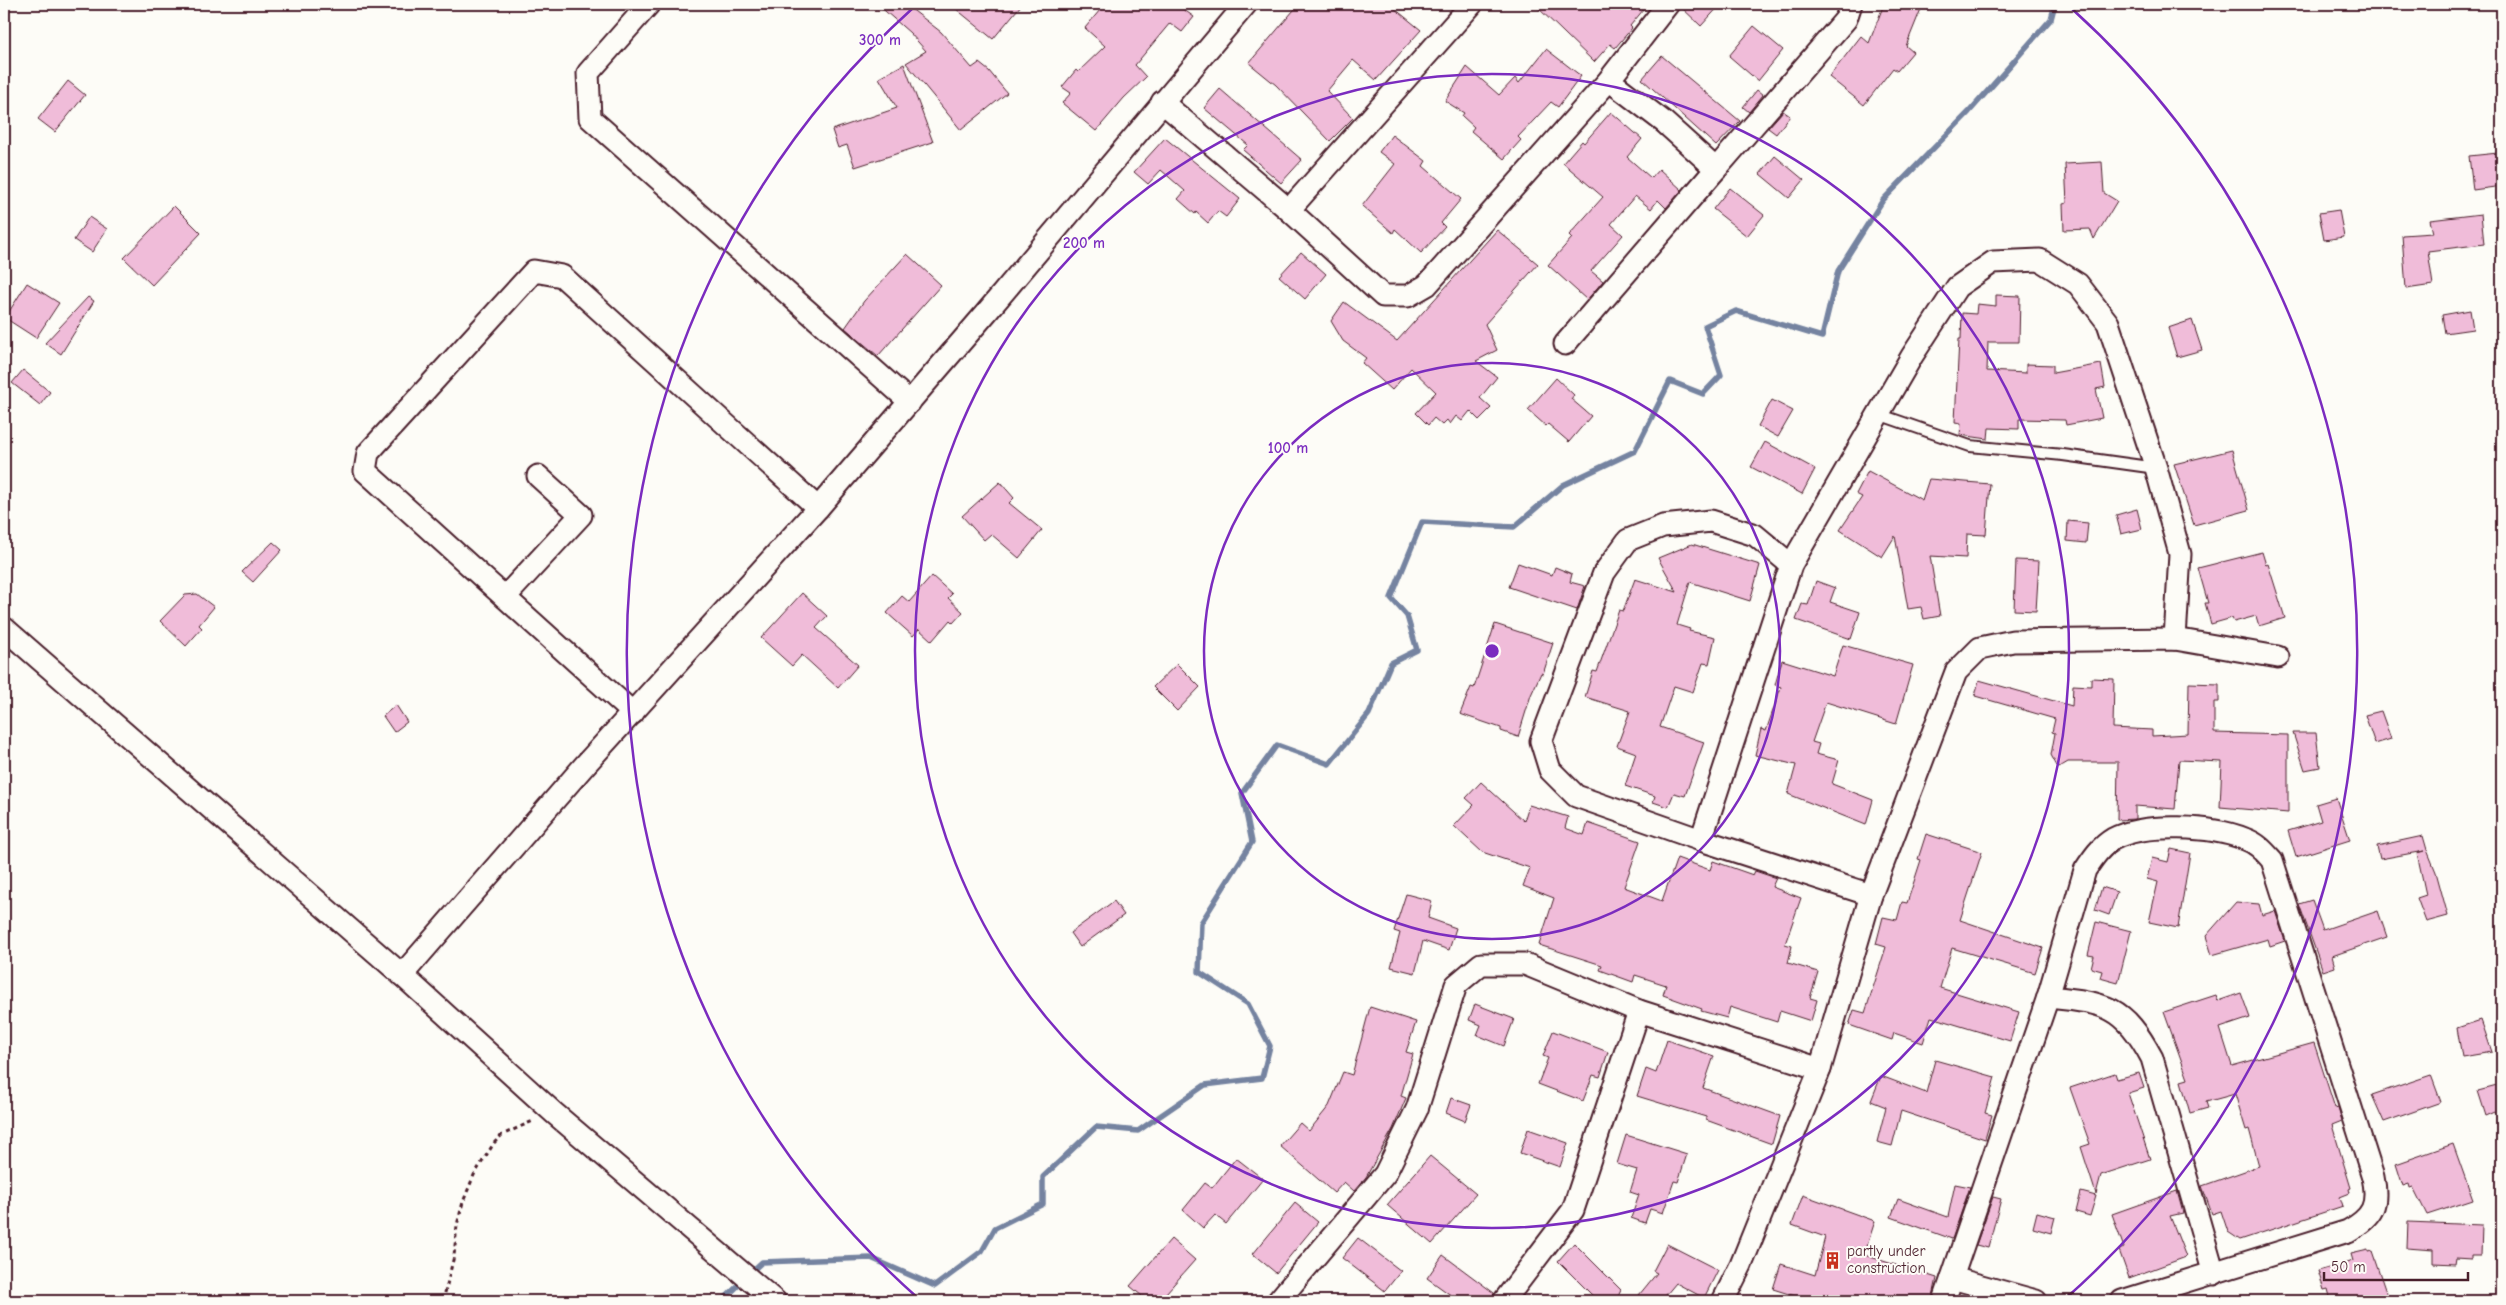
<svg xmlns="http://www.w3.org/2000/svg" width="2506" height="1305" font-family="'Comic Neue',sans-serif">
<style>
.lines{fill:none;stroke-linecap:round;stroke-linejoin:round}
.stream{stroke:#7483a0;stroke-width:5.5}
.building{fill:#f0bcd9;stroke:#4a1f2b}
.service-casing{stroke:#4a1f2b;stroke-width:14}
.minor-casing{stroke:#4a1f2b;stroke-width:25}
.path{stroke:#4a1f2b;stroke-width:3;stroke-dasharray:4 4;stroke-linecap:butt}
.service{stroke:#fdfcf7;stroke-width:10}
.minor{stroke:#fdfcf7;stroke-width:21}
.ring{fill:none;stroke:#7b2cbf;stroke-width:2.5}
.labels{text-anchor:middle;stroke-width:4;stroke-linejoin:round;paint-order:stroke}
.poi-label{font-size:15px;fill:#4a1f2b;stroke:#fdfcf7;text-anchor:start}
.centre{fill:#7b2cbf;stroke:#fdfcf7;stroke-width:2.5}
.ring-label{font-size:15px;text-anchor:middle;font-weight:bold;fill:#7b2cbf;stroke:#fdfcf7;stroke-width:4;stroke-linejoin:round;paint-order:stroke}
</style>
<rect width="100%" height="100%" fill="#fdfcf7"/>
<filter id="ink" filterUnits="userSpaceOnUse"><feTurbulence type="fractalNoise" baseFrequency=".02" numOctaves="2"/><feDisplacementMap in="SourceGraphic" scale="10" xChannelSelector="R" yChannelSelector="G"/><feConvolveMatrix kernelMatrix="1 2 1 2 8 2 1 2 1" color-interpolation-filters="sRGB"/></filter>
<g filter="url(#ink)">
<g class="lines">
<!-- stream -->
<g class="stream">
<path d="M 750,1273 L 762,1262 L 871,1258 L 935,1286 L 982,1251 L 995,1228 L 1043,1204 L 1043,1177 L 1096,1127 L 1138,1131 L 1205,1085 L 1262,1078 L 1270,1046 L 1248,1004 L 1199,972 L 1201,923 L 1252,842 L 1242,793 L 1277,745 L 1329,764 L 1369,714 L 1391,663 L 1417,650 L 1407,616 L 1391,598 L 1422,522 L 1514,527 L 1563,485 L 1635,451 L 1670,381 L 1703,394 L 1721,375 L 1705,326 L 1736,311 L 1822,337 L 1838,271 L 1883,200 L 1969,112 L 2051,19 L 2055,4"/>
<path d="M 722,1301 L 744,1280"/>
</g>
</g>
<!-- building -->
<g class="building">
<path d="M 877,4 L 905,4 L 941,32 L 972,68 L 979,63 L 989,71 L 1007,93 L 961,130 L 906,63 L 926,51 L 910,33 Z"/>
<path d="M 950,4 L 1022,4 L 993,39 Z"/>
<path d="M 1105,4 L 1176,4 L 1194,17 L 1182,32 L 1170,23 L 1135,65 L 1146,77 L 1124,98 L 1096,131 L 1062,103 L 1071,93 L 1062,87 L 1076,70 L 1078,72 L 1105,46 L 1085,28 Z"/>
<path d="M 1299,4 L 1389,4 L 1421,30 L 1376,80 L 1353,60 L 1327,91 L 1353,118 L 1330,141 L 1276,85 L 1249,63 Z"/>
<path d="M 1534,4 L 1648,4 L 1630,26 L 1632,28 L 1615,48 L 1610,44 L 1594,62 Z"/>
<path d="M 1680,4 L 1721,4 L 1701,26 L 1680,6 Z"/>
<path d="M 1884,4 L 1923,4 L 1906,46 L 1913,52 L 1897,71 L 1893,68 L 1864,105 L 1829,77 L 1861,36 L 1869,43 Z"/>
<path d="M 1754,26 L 1783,50 L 1758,81 L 1729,56 Z"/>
<path d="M 1546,49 L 1581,76 L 1558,107 L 1551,102 L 1518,137 L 1521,140 L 1504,159 L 1471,131 L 1474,127 L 1462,116 L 1464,113 L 1445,101 L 1467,67 L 1499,95 L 1515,78 L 1519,83 Z"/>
<path d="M 1662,56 L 1740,121 L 1716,146 L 1642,79 Z"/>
<path d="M 904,64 L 933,142 L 855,167 L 847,145 L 838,148 L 832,130 L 897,108 L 879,78 Z"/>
<path d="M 68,81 L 85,95 L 55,132 L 38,119 Z"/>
<path d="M 1220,89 L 1302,160 L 1281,183 L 1243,150 L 1248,145 L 1204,108 Z"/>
<path d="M 1757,90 L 1763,95 L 1749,112 L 1743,107 Z"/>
<path d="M 1783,111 L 1790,116 L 1776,134 L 1768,128 Z"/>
<path d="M 1611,112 L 1642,139 L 1627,157 L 1651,178 L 1659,169 L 1682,190 L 1666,208 L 1658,200 L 1651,209 L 1635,196 L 1611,224 L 1623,235 L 1591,271 L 1603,281 L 1587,300 L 1548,265 L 1572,238 L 1569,235 L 1603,197 L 1563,163 L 1582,141 L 1584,143 Z"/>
<path d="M 1392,135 L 1426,161 L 1423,166 L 1461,199 L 1441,223 L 1445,227 L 1421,253 L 1395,229 L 1393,233 L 1362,206 L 1395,164 L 1379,152 Z"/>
<path d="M 1165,138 L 1240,199 L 1226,217 L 1218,211 L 1208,223 L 1196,212 L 1195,214 L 1178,199 L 1185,191 L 1161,170 L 1148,184 L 1134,172 Z"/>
<path d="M 2498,153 L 2502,186 L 2473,190 L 2469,156 Z"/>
<path d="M 1775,156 L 1804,180 L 1789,198 L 1760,174 Z"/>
<path d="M 2102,162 L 2104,193 L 2117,201 L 2094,239 L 2090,229 L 2064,230 L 2063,204 L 2067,203 L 2065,164 Z"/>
<path d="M 1730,188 L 1764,215 L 1747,236 L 1713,209 Z"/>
<path d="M 174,206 L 201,233 L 152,285 L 124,258 Z"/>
<path d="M 2339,210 L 2344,237 L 2324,240 L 2319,213 Z"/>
<path d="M 2481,214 L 2484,244 L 2428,251 L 2433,285 L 2406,289 L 2402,235 L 2433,233 L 2430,220 Z"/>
<path d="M 89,217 L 107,229 L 92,252 L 74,240 Z"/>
<path d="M 1497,230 L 1538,264 L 1485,324 L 1497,350 L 1476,361 L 1497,377 L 1480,398 L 1491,408 L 1479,420 L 1470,411 L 1462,421 L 1456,416 L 1450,424 L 1447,420 L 1442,425 L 1434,418 L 1428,425 L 1416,413 L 1436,392 L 1411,368 L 1392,390 L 1362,363 L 1366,358 L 1343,341 L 1331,321 L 1344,302 L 1397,341 Z"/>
<path d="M 1301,252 L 1326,274 L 1305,299 L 1279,276 Z"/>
<path d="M 907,254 L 941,285 L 878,356 L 845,328 L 864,301 Z"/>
<path d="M 27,283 L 59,303 L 36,338 L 5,318 Z"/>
<path d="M 1996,295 L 2020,296 L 2019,342 L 1988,342 L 1987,371 L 2026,373 L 2026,364 L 2053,365 L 2053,373 L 2101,364 L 2105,387 L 2096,389 L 2102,418 L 2066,425 L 2065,420 L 2019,419 L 2019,429 L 1989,428 L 1988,439 L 1960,435 L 1961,423 L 1955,422 L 1959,339 L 1961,339 L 1962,313 L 1976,314 L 1977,304 L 1996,306 Z"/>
<path d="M 88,297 L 94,301 L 61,354 L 45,343 Z"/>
<path d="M 2470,310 L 2473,329 L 2445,333 L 2442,315 Z"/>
<path d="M 2192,320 L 2202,350 L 2177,357 L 2168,328 Z"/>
<path d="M 23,370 L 50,392 L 40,405 L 12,383 Z"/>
<path d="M 1556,378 L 1574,395 L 1571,399 L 1591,416 L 1569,442 L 1548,424 L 1546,426 L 1528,410 Z"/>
<path d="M 1772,400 L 1793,411 L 1778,437 L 1758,426 Z"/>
<path d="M 1765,442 L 1815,469 L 1802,494 L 1751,467 Z"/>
<path d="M 2232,450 L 2249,510 L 2194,525 L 2174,464 Z"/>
<path d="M 1868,471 L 1922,500 L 1929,479 L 1990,484 L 1986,535 L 1967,534 L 1966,558 L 1930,556 L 1940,616 L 1924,619 L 1921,607 L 1908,609 L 1895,536 L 1882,557 L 1840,530 L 1862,497 L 1856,494 Z"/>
<path d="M 1000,482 L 1014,498 L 1009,503 L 1042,530 L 1019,558 L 991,534 L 984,540 L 962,516 Z"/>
<path d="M 2137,509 L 2142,529 L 2121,534 L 2116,515 Z"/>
<path d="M 2068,521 L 2088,523 L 2086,543 L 2067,541 Z"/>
<path d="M 273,542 L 282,550 L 253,582 L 242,572 Z"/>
<path d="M 1692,544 L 1760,565 L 1750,601 L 1690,582 L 1677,625 L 1690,629 L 1689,631 L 1715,637 L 1709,664 L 1703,663 L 1693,692 L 1674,686 L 1660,727 L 1704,742 L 1685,796 L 1674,793 L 1668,807 L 1653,802 L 1655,796 L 1625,786 L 1636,753 L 1617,746 L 1630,711 L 1585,697 L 1593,671 L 1597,672 L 1619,610 L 1623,611 L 1635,579 L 1677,592 L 1658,558 Z"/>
<path d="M 2262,552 L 2266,565 L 2268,564 L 2285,618 L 2259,626 L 2256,616 L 2234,622 L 2232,618 L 2211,624 L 2205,603 L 2208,603 L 2198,568 Z"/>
<path d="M 2016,560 L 2039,561 L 2036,611 L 2014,610 Z"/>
<path d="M 1518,563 L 1552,575 L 1555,567 L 1572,574 L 1570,582 L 1585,586 L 1577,610 L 1509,587 Z"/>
<path d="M 932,576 L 952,594 L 948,598 L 963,612 L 953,623 L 950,620 L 932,641 L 919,629 L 913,636 L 887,613 L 902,596 L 909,602 Z"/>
<path d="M 1816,581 L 1835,588 L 1830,602 L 1860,612 L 1851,639 L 1796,620 L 1802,604 L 1808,605 Z"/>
<path d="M 802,593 L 827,616 L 816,628 L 858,665 L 838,688 L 802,655 L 792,666 L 761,638 Z"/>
<path d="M 197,594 L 214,607 L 199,625 L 202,628 L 186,646 L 160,621 L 185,595 Z"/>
<path d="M 1495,624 L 1553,643 L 1543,674 L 1541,673 L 1531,695 L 1518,737 L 1501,731 L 1501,728 L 1460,714 L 1471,687 L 1474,688 Z"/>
<path d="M 1843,645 L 1913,665 L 1896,724 L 1826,702 L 1812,742 L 1819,744 L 1816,754 L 1839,760 L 1832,784 L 1873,800 L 1866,825 L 1788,794 L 1796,765 L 1755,755 L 1761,729 L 1766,731 L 1781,687 L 1775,685 L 1782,660 L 1833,676 Z"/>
<path d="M 1177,664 L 1200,687 L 1177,711 L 1153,687 Z"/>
<path d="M 2091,678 L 2114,679 L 2113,728 L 2152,730 L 2152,736 L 2188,734 L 2189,683 L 2219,684 L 2219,702 L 2214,702 L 2214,733 L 2288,735 L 2288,813 L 2220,807 L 2222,762 L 2179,760 L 2175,809 L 2135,806 L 2135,819 L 2117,820 L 2118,762 L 2068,762 L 2058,768 L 2051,755 L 2055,733 L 2052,732 L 2055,719 L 1975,696 L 1979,680 L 2072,706 L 2073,685 L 2091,686 Z"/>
<path d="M 396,705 L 407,722 L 394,732 L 383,716 Z"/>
<path d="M 2381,711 L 2391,739 L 2375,744 L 2365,715 Z"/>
<path d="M 2293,733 L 2316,733 L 2320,767 L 2305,770 Z"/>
<path d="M 1481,782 L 1524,821 L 1529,805 L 1568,817 L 1565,828 L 1584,835 L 1588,823 L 1640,841 L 1624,887 L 1662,901 L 1677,858 L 1710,870 L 1713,861 L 1753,875 L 1755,871 L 1776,878 L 1772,887 L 1801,898 L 1785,944 L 1792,946 L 1788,963 L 1818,972 L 1810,998 L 1817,1000 L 1811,1021 L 1780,1011 L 1777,1022 L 1730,1007 L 1727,1018 L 1701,1011 L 1702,1009 L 1663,995 L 1666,985 L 1635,975 L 1633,982 L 1600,970 L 1602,965 L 1539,945 L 1554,898 L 1523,886 L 1530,868 L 1482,852 L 1454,826 L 1474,805 L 1466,798 Z"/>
<path d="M 2336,798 L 2350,840 L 2296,857 L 2288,831 L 2321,821 L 2316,804 Z"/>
<path d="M 1926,834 L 1982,852 L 1960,920 L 2043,948 L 2035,973 L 1952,948 L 1940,988 L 2019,1012 L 2010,1041 L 1931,1017 L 1923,1043 L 1894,1033 L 1892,1040 L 1849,1025 L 1854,1010 L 1865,1013 L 1886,947 L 1876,944 L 1883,917 L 1897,920 L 1902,902 L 1907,903 L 1921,860 L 1918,859 Z"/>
<path d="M 2423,836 L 2427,850 L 2436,872 L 2448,916 L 2426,922 L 2417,898 L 2426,895 L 2417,853 L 2424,851 L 2380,859 L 2377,846 Z"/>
<path d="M 2171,849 L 2190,853 L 2178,928 L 2149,922 L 2158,882 L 2147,879 L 2152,858 L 2168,862 Z"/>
<path d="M 2102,887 L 2117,892 L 2109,915 L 2095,910 Z"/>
<path d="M 1406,894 L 1432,901 L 1428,918 L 1456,928 L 1449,950 L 1423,941 L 1415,973 L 1391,967 L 1400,933 L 1394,931 Z"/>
<path d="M 2312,900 L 2323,930 L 2378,911 L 2387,937 L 2332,956 L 2335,967 L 2323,971 L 2299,904 Z"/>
<path d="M 1114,901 L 1124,915 L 1080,947 L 1070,933 Z"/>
<path d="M 2236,902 L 2259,904 L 2262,915 L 2275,911 L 2285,941 L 2270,946 L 2268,939 L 2212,955 L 2206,936 Z"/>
<path d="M 2096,922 L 2131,931 L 2118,983 L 2100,978 L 2102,971 L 2091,968 L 2094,956 L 2088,955 Z"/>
<path d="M 2241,993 L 2250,1018 L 2220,1028 L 2232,1066 L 2314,1043 L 2335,1108 L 2338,1107 L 2342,1121 L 2332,1125 L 2351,1188 L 2349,1189 L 2350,1193 L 2340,1197 L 2343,1206 L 2240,1240 L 2228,1232 L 2221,1211 L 2212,1214 L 2202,1186 L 2259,1166 L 2249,1129 L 2246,1130 L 2235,1094 L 2206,1102 L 2208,1108 L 2190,1113 L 2181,1081 L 2188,1079 L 2164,1012 L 2216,995 L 2218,1001 Z"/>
<path d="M 1475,1004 L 1514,1019 L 1504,1046 L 1477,1035 L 1481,1025 L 1469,1020 Z"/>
<path d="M 1370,1007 L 1416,1022 L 1406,1052 L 1413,1054 L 1401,1096 L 1406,1098 L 1393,1129 L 1366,1177 L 1354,1191 L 1344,1182 L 1334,1193 L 1280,1146 L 1300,1123 L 1309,1131 L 1329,1106 L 1343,1072 L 1352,1075 Z"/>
<path d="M 2481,1020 L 2492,1052 L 2462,1057 L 2457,1028 Z"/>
<path d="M 1553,1031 L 1608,1052 L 1600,1077 L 1593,1075 L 1583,1101 L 1538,1084 L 1548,1058 L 1543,1056 Z"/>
<path d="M 1667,1040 L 1714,1056 L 1703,1088 L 1780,1116 L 1772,1144 L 1706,1120 L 1706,1117 L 1637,1096 L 1646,1069 L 1656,1073 Z"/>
<path d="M 1935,1060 L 1995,1077 L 1985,1113 L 1992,1115 L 1985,1139 L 1901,1111 L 1892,1146 L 1877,1142 L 1886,1107 L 1871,1101 L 1881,1076 L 1926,1093 Z"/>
<path d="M 2115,1073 L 2117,1079 L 2139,1073 L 2144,1088 L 2128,1093 L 2150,1159 L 2101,1175 L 2096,1194 L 2081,1147 L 2090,1144 L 2070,1088 Z"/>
<path d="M 2431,1075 L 2441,1102 L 2384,1122 L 2372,1095 Z"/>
<path d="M 2497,1086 L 2498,1095 L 2502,1093 L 2502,1109 L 2486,1116 L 2478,1091 Z"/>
<path d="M 1451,1098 L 1471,1105 L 1465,1121 L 1446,1113 Z"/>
<path d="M 1528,1129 L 1568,1143 L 1560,1167 L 1520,1153 Z"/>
<path d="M 1626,1135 L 1687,1154 L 1678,1182 L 1674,1181 L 1663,1213 L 1650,1209 L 1645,1223 L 1631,1218 L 1639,1195 L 1630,1192 L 1637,1170 L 1617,1164 Z"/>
<path d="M 2453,1144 L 2473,1200 L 2427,1215 L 2413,1187 L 2410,1188 L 2409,1184 L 2403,1186 L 2396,1164 Z"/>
<path d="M 1430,1156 L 1476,1194 L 1432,1244 L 1387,1205 Z"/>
<path d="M 1236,1158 L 1263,1179 L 1226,1224 L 1215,1215 L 1203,1228 L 1183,1210 L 1205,1183 L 1212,1188 Z"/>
<path d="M 1955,1184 L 1970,1187 L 1952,1239 L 1891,1217 L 1898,1199 L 1948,1217 Z"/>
<path d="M 2177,1191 L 2183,1213 L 2170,1216 L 2186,1257 L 2129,1278 L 2119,1250 L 2124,1248 L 2112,1214 Z"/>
<path d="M 2081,1192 L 2096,1196 L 2090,1216 L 2076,1212 Z"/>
<path d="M 1803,1195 L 1875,1221 L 1864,1255 L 1937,1278 L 1932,1301 L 1811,1301 L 1773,1289 L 1781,1264 L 1815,1275 L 1825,1237 L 1792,1225 Z"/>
<path d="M 1993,1197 L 2001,1199 L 1988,1248 L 1976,1245 Z"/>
<path d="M 1295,1203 L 1318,1222 L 1276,1273 L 1253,1254 Z"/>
<path d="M 2037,1212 L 2055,1217 L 2051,1233 L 2033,1228 Z"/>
<path d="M 2408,1222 L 2482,1225 L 2481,1256 L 2472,1256 L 2472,1259 L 2456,1258 L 2455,1264 L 2433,1263 L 2433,1250 L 2407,1248 Z"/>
<path d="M 1358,1238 L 1401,1271 L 1385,1291 L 1342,1258 Z"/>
<path d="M 1171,1239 L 1195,1260 L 1159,1301 L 1148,1301 L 1130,1286 Z"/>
<path d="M 1574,1243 L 1621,1290 L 1616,1301 L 1598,1301 L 1558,1261 Z"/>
<path d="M 1667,1244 L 1718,1270 L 1704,1298 L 1676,1283 L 1661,1301 L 1647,1301 L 1639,1295 L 1657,1273 L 1653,1271 Z"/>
<path d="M 2368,1250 L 2368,1252 L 2372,1251 L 2389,1301 L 2331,1301 L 2328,1289 L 2324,1290 L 2318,1271 L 2353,1261 L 2351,1254 Z"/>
<path d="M 1443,1255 L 1494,1293 L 1492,1301 L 1459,1301 L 1427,1278 Z"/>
</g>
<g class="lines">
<defs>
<path id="service" d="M 1878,414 L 1970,446 L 2063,455 L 2156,468"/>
<g id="minor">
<path d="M 649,4 L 588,73 L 590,118 L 910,402"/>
<path d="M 1609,80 L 1664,122 L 1716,169 L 1846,19 L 1851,4"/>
<path d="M 1162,102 L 1289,210 L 1472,4"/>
<path d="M 1289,210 L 1383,296 L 1408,296 L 1427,285 L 1609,80 L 1668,4"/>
<path d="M 1565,344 L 1716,169"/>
<path d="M 505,597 L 581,515 L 538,476"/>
<path d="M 4,628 L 402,975 L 554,1113 L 775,1301"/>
<path d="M 633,713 L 365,471 L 368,453 L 534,271 L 562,276 L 818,508"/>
<path d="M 1701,840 L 1576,796 L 1550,770 L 1541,741 L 1604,573 L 1628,540 L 1663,526 L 1711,521 L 1755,535 L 1791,565"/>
<path d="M 1871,895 L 1701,840 L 1791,565 L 1912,356 L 1957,287 L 1993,262 L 2040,260 L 2078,284 L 2108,323 L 2156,468 L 2180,554 L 2175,639"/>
<path d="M 402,975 L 584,766 L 818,508 L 986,313 L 1246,4"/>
<path d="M 2048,997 C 2105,1003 2123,1004 2152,1058 L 2214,1274"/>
<path d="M 1952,1278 L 2036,1301"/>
<path d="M 1278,1301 L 1385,1174 L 1417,1109 L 1456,985 L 1481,964 L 1525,964 L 1639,1011 L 1820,1069"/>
<path d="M 1504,1301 L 1573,1210 L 1639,1011"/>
<path d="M 1723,1301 L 1741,1265 L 1820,1069 L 1871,895 L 1956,672 L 1980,648 L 2013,641 L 2175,639 L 2278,657"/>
<path d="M 1944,1301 L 2048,997 L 2085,870 C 2093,858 2101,846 2113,839 C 2144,822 2213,826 2245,839 C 2257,843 2264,851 2272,860 L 2373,1177 C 2379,1205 2373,1217 2348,1231 L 2122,1301"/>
</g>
</defs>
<!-- service casing -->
<use href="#service" class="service-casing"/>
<!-- minor casing -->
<use href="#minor" class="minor-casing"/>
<!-- path -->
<path class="path" d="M 443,1301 L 454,1256 L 457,1225 L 463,1202 L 474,1175 L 494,1143 L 502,1135 L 535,1120"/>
<!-- service -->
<use href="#service" class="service"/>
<!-- minor -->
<use href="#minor" class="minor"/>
</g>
</g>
<!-- distance rings -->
<g class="ring">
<circle cx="1492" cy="651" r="288"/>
<circle cx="1492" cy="651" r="577"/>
<path d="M919 1299A865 865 0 0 1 913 8M2071 8A865 865 0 0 1 2065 1299"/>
</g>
<!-- icons -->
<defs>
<symbol id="building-bare" viewBox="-9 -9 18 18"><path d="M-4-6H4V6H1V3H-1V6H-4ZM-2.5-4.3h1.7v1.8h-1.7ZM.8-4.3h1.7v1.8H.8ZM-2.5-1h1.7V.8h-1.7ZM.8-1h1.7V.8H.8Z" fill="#c8321e" stroke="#fdfcf7" stroke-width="2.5" paint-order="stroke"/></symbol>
</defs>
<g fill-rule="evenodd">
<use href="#building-bare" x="1820" y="1248" width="25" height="25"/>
</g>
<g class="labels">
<!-- poi labels -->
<g class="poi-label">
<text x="1847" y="1256">partly under<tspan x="1847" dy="17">construction</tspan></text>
</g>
</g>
<circle cx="1492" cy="651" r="8" class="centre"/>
<g class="ring-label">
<text x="880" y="45">300 m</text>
<text x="1084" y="248">200 m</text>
<text x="1288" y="453">100 m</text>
</g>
<!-- margin -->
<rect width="2506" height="1305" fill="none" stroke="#fdfcf7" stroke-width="20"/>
<rect x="10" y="10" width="2486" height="1285" fill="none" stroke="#4a1f2b" stroke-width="2" filter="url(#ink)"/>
<!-- scale -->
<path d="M2324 1272v8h144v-8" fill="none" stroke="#4a1f2b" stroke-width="2.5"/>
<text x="2331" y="1272" font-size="15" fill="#4a1f2b" stroke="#fdfcf7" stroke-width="4" paint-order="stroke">50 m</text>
</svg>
